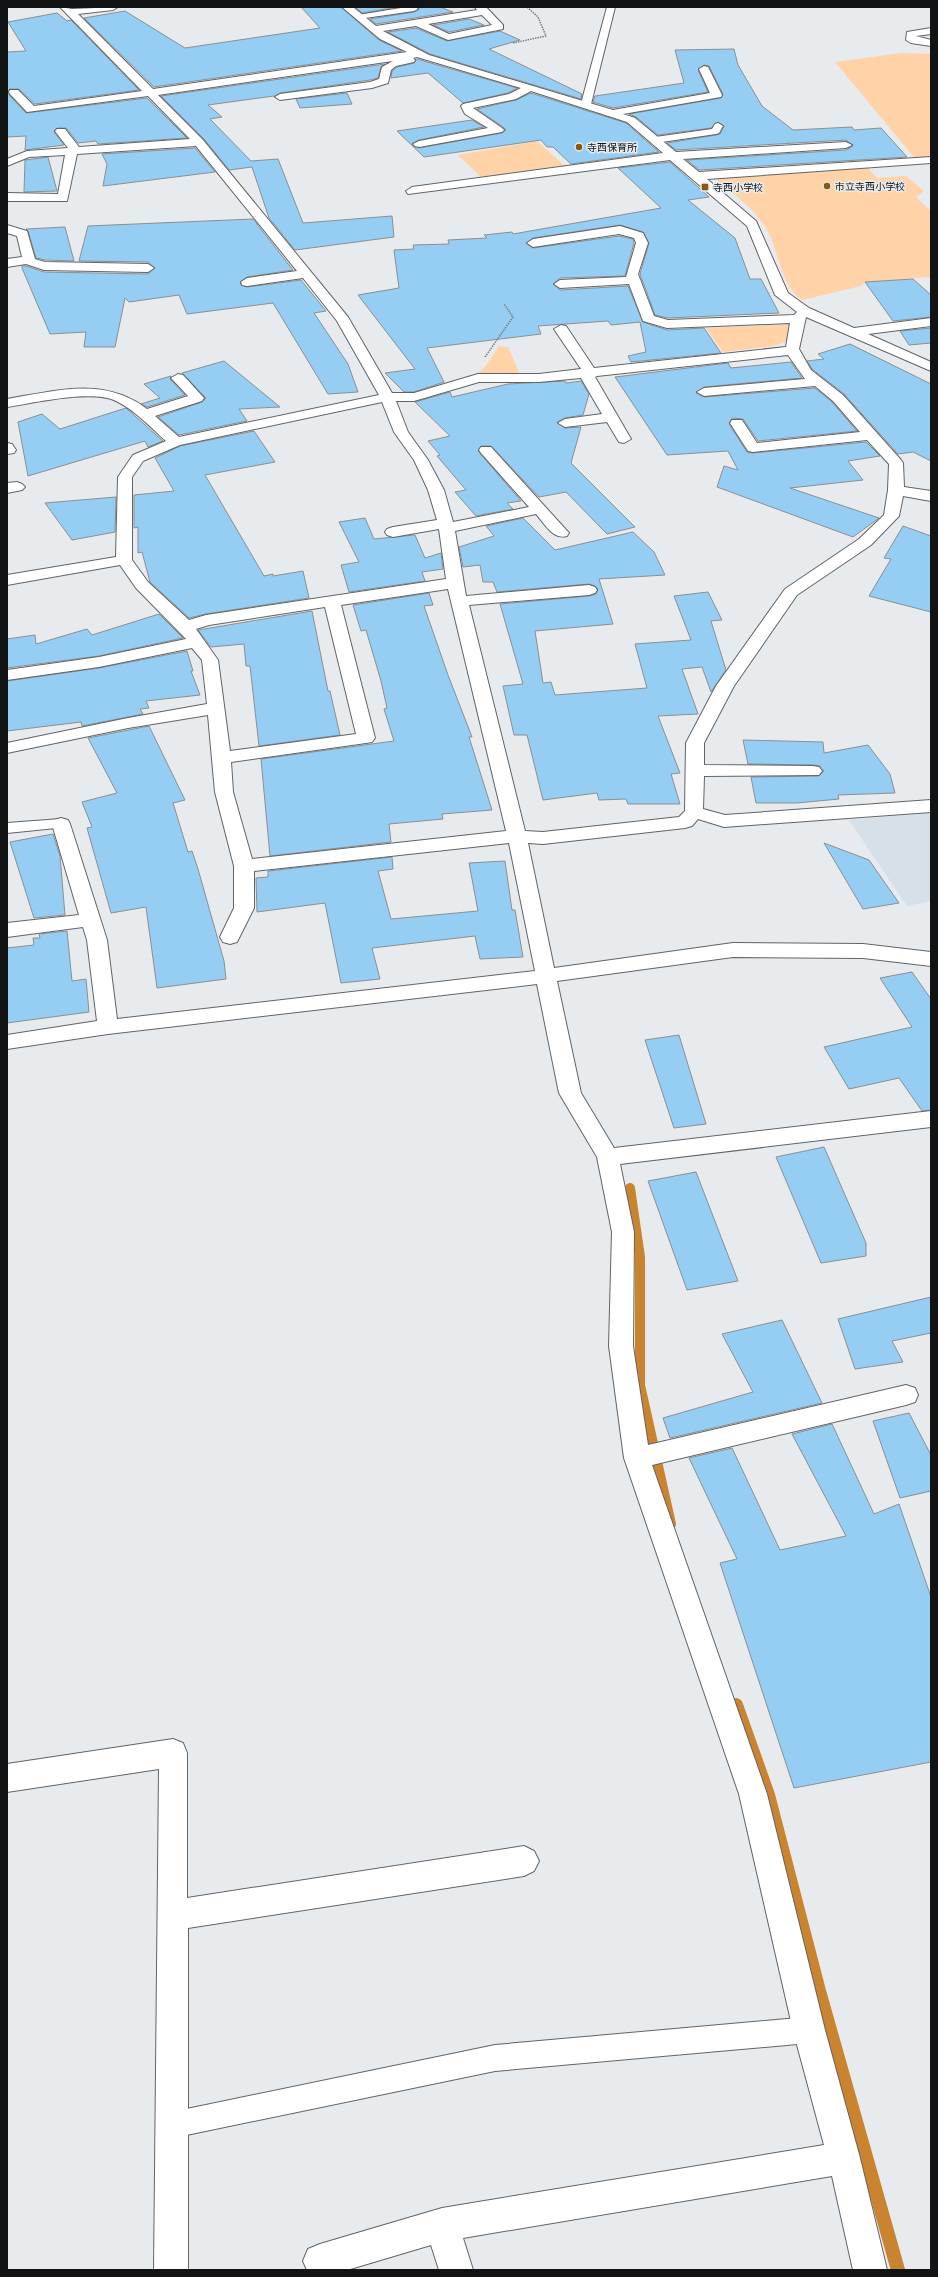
<svg xmlns="http://www.w3.org/2000/svg" width="938" height="2277" font-family="Lato,'Noto Sans JP',sans-serif">
<style>
.built{fill:#d5e0e8}
.green{fill:#ffd3a7}
.lines{fill:none;stroke-linecap:round;stroke-linejoin:round}
.stream-far1{stroke:#ca842f;stroke-width:10}
.stream{stroke:#ca842f;stroke-width:14}
.building{fill:#95cef2;stroke:#8b8f92}
.service-casing{stroke:#616467;stroke-width:2}
.minor-casing{stroke:#616467;stroke-width:2}
.path{stroke:#7b7e80;stroke-width:1.5;stroke-dasharray:1.5 1;stroke-linecap:butt}
.service{fill:#fff;fill-rule:evenodd}
.minor{fill:#fff;fill-rule:evenodd}
.poi-dot{fill:#8d560a;stroke:#e7ebee;stroke-width:1.5}
.labels{text-anchor:middle;stroke-width:3;stroke-linejoin:round;paint-order:stroke}
.far-poi-label{font-size:10px;fill:#121314;stroke:#e7ebee;text-anchor:start}
</style>
<rect width="100%" height="100%" fill="#e7ebee"/>
<!-- built -->
<path class="built" d="M 931,813 L 931,901 L 907,906 L 849,820 Z"/>
<!-- green -->
<g class="green">
<path d="M 902,53 L 931,54 L 931,159 L 917,161 L 835,62 Z"/>
<path d="M 537,141 L 566,167 L 483,179 L 458,155 Z"/>
<path d="M 865,164 L 877,178 L 906,176 L 924,191 L 916,197 L 931,211 L 931,277 L 865,282 L 861,286 L 802,300 C 779,283 780,253 767,230 C 756,209 732,194 715,178 Z"/>
<path d="M 791,324 L 790,340 L 774,346 L 723,352 L 706,328 Z"/>
<path d="M 499,346 L 508,347 L 520,374 L 478,373 L 485,367 Z"/>
</g>
<g class="lines">
<!-- stream-far1 -->
<path class="stream-far1" d="M 630,1188 L 640,1257 L 640,1385 L 671,1524"/>
<!-- stream -->
<path class="stream" d="M 736,1705 L 768,1795 L 819,1991 L 898,2270"/>
</g>
<!-- building -->
<g class="building">
<path d="M 301,7 L 341,7 L 379,40 L 402,51 L 154,87 L 84,18 L 125,11 L 185,48 L 320,28 Z"/>
<path d="M 355,7 L 398,7 L 362,13 Z"/>
<path d="M 418,7 L 440,7 L 453,12 L 376,24 L 370,19 L 414,12 L 419,9 Z"/>
<path d="M 57,13 L 67,21 L 71,20 L 139,90 L 35,104 L 19,89 L 9,89 L 9,95 L 26,113 L 147,98 L 187,138 L 98,144 L 96,141 L 78,143 L 66,128 L 57,128 L 54,132 L 64,145 L 25,150 L 26,136 L 7,137 L 7,52 L 26,51 L 8,22 Z"/>
<path d="M 469,19 L 484,25 L 449,32 L 433,25 Z"/>
<path d="M 416,28 L 447,41 L 500,31 L 520,40 L 489,49 L 582,94 L 581,99 L 430,54 L 388,32 Z"/>
<path d="M 734,49 L 738,65 L 762,106 L 793,130 L 852,127 L 854,130 L 881,128 L 907,157 L 699,170 L 687,160 L 846,150 L 853,146 L 846,140 L 676,150 L 667,143 L 716,135 L 720,134 L 724,126 L 718,122 L 711,128 L 658,135 L 636,117 L 629,114 L 721,98 L 723,94 L 709,66 L 704,65 L 698,70 L 708,92 L 613,108 L 593,102 L 595,96 L 684,83 L 675,50 Z"/>
<path d="M 417,59 L 517,88 L 508,93 L 463,103 L 428,73 L 391,78 L 392,71 L 397,67 L 414,63 Z"/>
<path d="M 385,64 L 381,67 L 378,78 L 370,80 L 280,93 L 274,96 L 208,105 L 222,117 L 210,119 L 251,161 L 278,159 L 303,223 L 392,216 L 394,237 L 295,250 L 269,218 L 252,167 L 229,170 L 204,139 L 161,96 Z"/>
<path d="M 347,93 L 352,104 L 300,108 L 296,99 Z"/>
<path d="M 531,93 L 626,123 L 659,152 L 571,164 L 553,147 L 547,147 L 541,140 L 424,157 L 397,131 L 472,120 L 484,127 L 419,140 L 412,144 L 419,148 L 502,133 L 506,130 L 503,127 L 477,109 L 516,100 Z"/>
<path d="M 195,148 L 215,172 L 103,186 L 107,164 L 102,154 Z"/>
<path d="M 48,157 L 57,191 L 24,192 L 25,160 Z"/>
<path d="M 670,162 L 709,197 L 688,200 L 735,238 L 750,279 L 761,279 L 779,313 L 668,318 L 655,315 L 640,274 L 649,243 L 643,232 L 620,225 L 533,238 L 526,243 L 533,248 L 619,236 L 633,239 L 634,243 L 625,276 L 560,278 L 553,284 L 560,290 L 628,286 L 643,322 L 667,330 L 704,328 L 721,353 L 631,362 L 628,356 L 646,352 L 640,322 L 611,325 L 608,321 L 538,326 L 541,334 L 427,348 L 444,382 L 414,392 L 404,392 L 385,373 L 415,369 L 358,295 L 399,288 L 394,250 L 414,249 L 413,245 L 449,244 L 448,240 L 487,238 L 484,235 L 512,232 L 513,234 L 661,208 L 618,168 Z"/>
<path d="M 253,219 L 293,270 L 247,277 L 240,282 L 241,285 L 247,287 L 301,280 L 326,311 L 314,313 L 348,364 L 358,392 L 328,394 L 273,303 L 187,314 L 179,295 L 129,302 L 125,298 L 115,347 L 84,347 L 86,332 L 50,334 L 22,268 L 22,266 L 26,266 L 44,272 L 148,274 L 155,268 L 148,262 L 79,261 L 88,226 Z"/>
<path d="M 65,227 L 74,261 L 45,260 L 36,258 L 28,231 L 26,229 Z"/>
<path d="M 913,279 L 931,295 L 931,317 L 893,321 L 865,282 Z"/>
<path d="M 931,328 L 931,343 L 909,345 L 900,331 Z"/>
<path d="M 850,344 L 931,384 L 931,461 L 913,452 L 898,454 L 844,394 L 812,369 L 807,361 L 824,359 L 818,354 Z"/>
<path d="M 224,361 L 280,407 L 239,409 L 247,421 L 179,435 L 158,417 L 202,402 L 206,398 L 182,373 Z"/>
<path d="M 791,362 L 802,378 L 704,387 L 696,393 L 704,397 L 815,388 L 832,402 L 857,431 L 758,441 L 743,419 L 732,418 L 729,424 L 747,452 L 753,453 L 866,442 L 880,456 L 848,461 L 863,480 L 790,488 L 879,518 L 853,537 L 717,487 L 724,466 L 738,470 L 728,451 L 667,455 L 615,377 L 728,363 L 731,368 Z"/>
<path d="M 171,376 L 170,379 L 185,395 L 147,407 L 141,404 L 160,398 L 144,384 Z"/>
<path d="M 565,381 L 566,383 L 581,381 L 589,394 L 583,415 L 565,418 L 557,422 L 565,428 L 581,427 L 571,463 L 635,527 L 607,534 L 566,492 L 539,497 L 491,446 L 481,446 L 478,451 L 521,501 L 507,503 L 513,509 L 476,516 L 455,492 L 466,490 L 437,456 L 440,455 L 428,441 L 450,436 L 415,402 L 450,392 L 452,397 L 508,384 Z"/>
<path d="M 126,408 L 163,441 L 148,447 L 145,441 L 28,476 L 18,422 L 42,414 L 60,429 Z"/>
<path d="M 254,431 L 275,462 L 205,475 L 264,576 L 273,574 L 273,576 L 303,571 L 309,598 L 206,614 L 189,618 L 150,582 L 142,552 L 138,553 L 138,527 L 134,528 L 134,495 L 174,491 L 155,458 L 180,446 Z"/>
<path d="M 116,497 L 115,532 L 72,540 L 45,503 Z"/>
<path d="M 365,518 L 374,539 L 415,535 L 425,558 L 441,553 L 443,569 L 422,572 L 425,581 L 349,592 L 341,565 L 359,562 L 339,522 Z"/>
<path d="M 523,518 L 555,550 L 633,532 L 654,552 L 665,575 L 599,579 L 613,624 L 535,631 L 543,683 L 551,682 L 555,695 L 647,688 L 635,644 L 691,640 L 674,596 L 708,592 L 722,620 L 711,621 L 726,670 L 711,692 L 702,667 L 682,669 L 698,714 L 658,716 L 680,773 L 671,774 L 680,804 L 628,804 L 626,799 L 599,800 L 597,793 L 543,800 L 527,735 L 514,735 L 503,686 L 523,684 L 500,604 L 589,596 L 596,594 L 598,589 L 595,586 L 589,584 L 497,592 L 493,582 L 483,582 L 480,565 L 463,567 L 459,547 L 494,536 L 486,526 Z"/>
<path d="M 903,526 L 931,536 L 931,612 L 869,596 L 891,559 L 884,558 Z"/>
<path d="M 429,593 L 433,605 L 424,606 L 448,675 L 472,737 L 469,737 L 492,810 L 442,814 L 443,819 L 389,824 L 391,842 L 270,856 L 261,759 L 394,741 L 384,709 L 387,708 L 381,681 L 366,630 L 361,631 L 353,605 Z"/>
<path d="M 312,611 L 328,691 L 330,691 L 340,735 L 259,746 L 250,666 L 246,666 L 244,644 L 211,647 L 198,630 Z"/>
<path d="M 159,614 L 183,638 L 99,656 L 7,668 L 7,639 L 35,635 L 36,644 L 87,629 L 92,635 Z"/>
<path d="M 187,651 L 193,671 L 191,671 L 200,695 L 146,701 L 149,708 L 140,709 L 143,714 L 82,726 L 81,722 L 7,731 L 7,681 L 99,668 Z"/>
<path d="M 149,726 L 185,800 L 173,803 L 188,852 L 192,851 L 198,869 L 224,961 L 226,979 L 157,988 L 146,907 L 111,913 L 87,828 L 92,827 L 82,802 L 117,793 L 88,738 Z"/>
<path d="M 743,740 L 823,742 L 824,753 L 868,745 L 890,774 L 895,793 L 838,795 L 839,799 L 797,803 L 756,803 L 751,777 L 819,776 L 824,771 L 820,766 L 813,765 L 748,764 Z"/>
<path d="M 53,834 L 60,856 L 65,915 L 34,918 L 10,842 Z"/>
<path d="M 824,843 L 869,860 L 899,903 L 863,909 Z"/>
<path d="M 392,857 L 393,869 L 378,871 L 391,919 L 478,911 L 469,863 L 505,861 L 512,910 L 515,910 L 523,957 L 480,959 L 475,936 L 372,948 L 380,979 L 341,983 L 325,903 L 257,912 L 256,878 L 268,877 L 268,871 Z"/>
<path d="M 67,931 L 72,981 L 86,979 L 89,1012 L 7,1023 L 7,948 L 34,945 L 33,938 L 40,938 L 39,934 Z"/>
<path d="M 912,972 L 931,999 L 931,1110 L 922,1111 L 899,1078 L 849,1089 L 824,1047 L 912,1027 L 880,978 Z"/>
<path d="M 679,1035 L 706,1124 L 674,1128 L 645,1040 Z"/>
<path d="M 824,1147 L 866,1243 L 866,1256 L 821,1263 L 776,1157 Z"/>
<path d="M 696,1172 L 738,1281 L 687,1290 L 648,1181 Z"/>
<path d="M 931,1297 L 931,1333 L 892,1341 L 903,1362 L 855,1369 L 838,1319 Z"/>
<path d="M 782,1320 L 822,1403 L 670,1438 L 663,1418 L 753,1392 L 722,1334 Z"/>
<path d="M 909,1413 L 931,1455 L 931,1491 L 900,1498 L 873,1421 Z"/>
<path d="M 832,1424 L 874,1514 L 899,1504 L 931,1597 L 931,1762 L 794,1788 L 720,1563 L 737,1559 L 689,1458 L 732,1448 L 780,1550 L 846,1536 L 792,1434 Z"/>
</g>
<g class="lines">
<defs>
<g id="service">
<path d="M 407,7 L 416,7 L 418,9 L 414,11 L 358,19 L 354,17 L 358,15 Z"/>
<path d="M 607,7 L 615,7 L 591,104 L 586,107 L 581,104 Z"/>
<path d="M 718,123 L 723,126 L 719,133 L 716,134 L 655,143 L 650,140 L 655,137 L 712,129 L 715,124 Z"/>
<path d="M 61,819 L 66,821 L 69,824 L 66,827 L 7,833 L 7,823 Z"/>
<path d="M 809,2017 L 818,2021 L 822,2030 L 818,2039 L 809,2043 L 495,2071 L 172,2138 L 163,2134 L 159,2125 L 163,2116 L 172,2112 L 495,2045 Z"/>
</g>
<g id="minor">
<path d="M 60,7 L 72,9 L 118,7 L 113,10 L 78,14 L 153,89 L 407,52 L 380,39 L 342,7 L 353,7 L 376,26 L 477,10 L 475,7 L 486,7 L 503,25 L 503,29 L 448,40 L 416,26 L 383,31 L 429,55 L 613,110 L 710,93 L 699,69 L 704,66 L 708,67 L 722,95 L 721,97 L 623,114 L 635,118 L 676,152 L 846,142 L 852,145 L 846,148 L 683,159 L 699,172 L 931,157 L 931,163 L 707,179 L 756,221 L 788,293 L 809,308 L 854,328 L 931,318 L 931,326 L 868,334 L 931,362 L 931,371 L 806,317 L 799,349 L 811,370 L 843,395 L 901,460 L 903,463 L 904,487 L 931,491 L 931,501 L 903,496 L 899,516 L 871,545 L 797,595 L 734,686 L 704,743 L 704,765 L 813,766 L 819,767 L 822,771 L 819,775 L 704,776 L 703,809 L 725,815 L 931,800 L 931,812 L 724,827 L 698,819 L 692,826 L 685,828 L 543,844 L 528,843 L 554,968 L 733,943 L 863,944 L 931,952 L 931,966 L 863,958 L 733,957 L 557,981 L 581,1093 L 614,1148 L 931,1111 L 931,1127 L 620,1164 L 634,1232 L 633,1346 L 648,1445 L 906,1385 L 915,1388 L 918,1395 L 915,1402 L 906,1405 L 652,1465 L 767,1794 L 825,2030 L 860,2158 L 887,2270 L 853,2270 L 832,2176 L 463,2238 L 473,2270 L 439,2270 L 431,2245 L 347,2270 L 307,2270 L 303,2261 L 308,2249 L 320,2244 L 442,2208 L 824,2145 L 793,2030 L 739,1794 L 624,1458 L 609,1346 L 612,1232 L 597,1157 L 559,1093 L 537,984 L 108,1034 L 7,1049 L 7,1035 L 97,1021 L 87,940 L 83,927 L 7,937 L 7,923 L 79,915 L 52,824 L 54,820 L 61,818 L 68,820 L 70,824 L 107,940 L 117,1019 L 535,971 L 509,843 L 254,871 L 254,908 L 237,942 L 230,944 L 223,942 L 220,937 L 234,908 L 234,866 L 215,792 L 208,715 L 128,728 L 7,753 L 7,743 L 128,718 L 207,704 L 202,660 L 192,648 L 99,667 L 7,680 L 7,670 L 99,657 L 186,639 L 136,588 L 120,565 L 7,585 L 7,575 L 116,557 L 118,477 L 133,455 L 166,441 C 150,427 135,410 116,401 C 92,389 34,403 7,407 L 7,399 C 56,391 104,376 147,409 L 188,396 L 171,378 L 178,374 L 183,375 L 204,398 L 202,401 L 155,416 L 179,437 L 379,395 L 337,321 L 303,278 L 247,286 L 242,285 L 241,282 L 247,278 L 297,271 L 196,146 L 77,154 L 67,201 L 7,201 L 7,193 L 58,194 L 65,155 L 29,157 L 7,166 L 7,159 L 27,151 L 68,148 L 55,131 L 57,129 L 65,129 L 79,147 L 190,139 L 148,96 L 27,112 L 10,94 L 9,92 L 10,90 L 18,90 L 34,106 L 142,91 ZM 482,15 L 492,25 L 449,34 L 428,24 ZM 417,57 L 521,88 L 509,94 L 463,104 L 461,106 L 465,114 L 488,128 L 419,141 L 413,144 L 415,146 L 419,147 L 502,132 L 504,130 L 502,128 L 473,108 L 516,99 L 531,91 L 627,122 L 663,153 L 412,187 L 406,191 L 408,194 L 670,160 L 747,226 L 775,295 L 797,312 L 794,315 L 668,320 L 654,316 L 638,274 L 648,243 L 643,233 L 620,226 L 533,239 L 527,243 L 533,247 L 619,234 L 634,238 L 636,243 L 626,277 L 560,280 L 554,284 L 560,288 L 629,284 L 643,321 L 667,328 L 790,323 L 786,347 L 594,368 L 566,326 L 561,325 L 554,329 L 581,369 L 539,374 L 478,374 L 414,393 L 392,393 L 348,317 L 203,140 L 158,95 L 393,61 L 382,67 L 379,79 L 370,82 L 280,94 L 275,97 L 280,100 L 372,88 L 388,83 L 391,70 L 396,66 L 414,62 L 415,60 L 413,58 ZM 788,355 L 805,379 L 704,388 L 697,392 L 704,396 L 815,386 L 833,401 L 860,432 L 757,443 L 742,420 L 732,420 L 730,423 L 748,451 L 753,452 L 867,440 L 889,464 L 888,490 L 884,515 L 859,539 L 785,589 L 716,686 L 686,743 L 685,811 L 679,817 L 543,832 L 525,831 L 469,605 L 589,595 L 595,593 L 597,590 L 595,587 L 589,585 L 466,596 L 455,531 L 536,514 C 545,524 553,540 567,536 L 569,533 L 491,447 L 481,447 L 479,450 L 481,453 L 529,507 L 453,522 L 444,490 L 428,460 L 408,432 L 396,401 L 414,401 L 479,382 L 539,382 L 581,378 L 602,414 L 565,419 L 558,423 L 565,427 L 607,422 L 619,442 L 624,443 L 631,439 L 595,377 L 597,376 ZM 382,402 L 394,432 L 414,460 L 428,490 L 437,520 L 393,527 L 387,529 L 385,532 L 387,535 L 393,537 L 439,529 L 446,579 L 206,615 L 189,620 L 148,582 L 132,560 L 132,477 L 143,461 L 180,445 ZM 448,589 L 506,831 L 252,859 L 233,792 L 231,762 L 366,743 L 372,742 L 375,738 L 341,605 ZM 325,607 L 356,734 L 230,751 L 218,660 L 196,629 L 209,625 Z"/>
<path d="M 931,28 L 931,34 L 916,36 L 931,40 L 931,46 L 911,43 L 906,40 L 907,32 Z"/>
<path d="M 7,225 L 27,231 L 35,259 L 45,262 L 148,264 L 154,268 L 148,272 L 44,270 L 26,264 L 7,267 L 7,259 L 22,257 L 17,236 L 7,233 Z"/>
<path d="M 7,443 L 12,444 L 16,450 L 14,453 L 7,454 Z"/>
<path d="M 17,482 L 22,484 L 25,487 L 22,490 L 7,493 L 7,483 Z"/>
<path d="M 173,1739 L 183,1743 L 187,1753 L 187,1898 L 524,1846 L 534,1851 L 539,1861 L 534,1871 L 524,1876 L 188,1928 L 188,2270 L 154,2270 L 159,1769 L 7,1792 L 7,1764 Z"/>
</g>
</defs>
<!-- service casing -->
<use href="#service" class="service-casing"/>
<!-- minor casing -->
<use href="#minor" class="minor-casing"/>
<!-- path -->
<g class="path">
<path d="M 513,43 L 546,36 L 538,17 L 527,7"/>
<path d="M 485,357 L 513,317 L 504,304"/>
</g>
<!-- service -->
<use href="#service" class="service"/>
<!-- minor -->
<use href="#minor" class="minor"/>
</g>
<!-- markers -->
<g class="poi-dot">
<circle cx="579" cy="147" r="4"/>
<circle cx="827" cy="186" r="4"/>
<rect x="701" y="183" width="8" height="8" rx="2"/>
</g>
<g class="labels">
<!-- far-poi labels -->
<g class="far-poi-label">
<text x="587" y="151">寺西保育所</text>
<text x="835" y="190">市立寺西小学校</text>
<text x="713" y="191">寺西小学校</text>
</g>
</g>
<!-- border -->
<rect width="938" height="2277" fill="none" stroke="#121314" stroke-width="16"/>
</svg>
